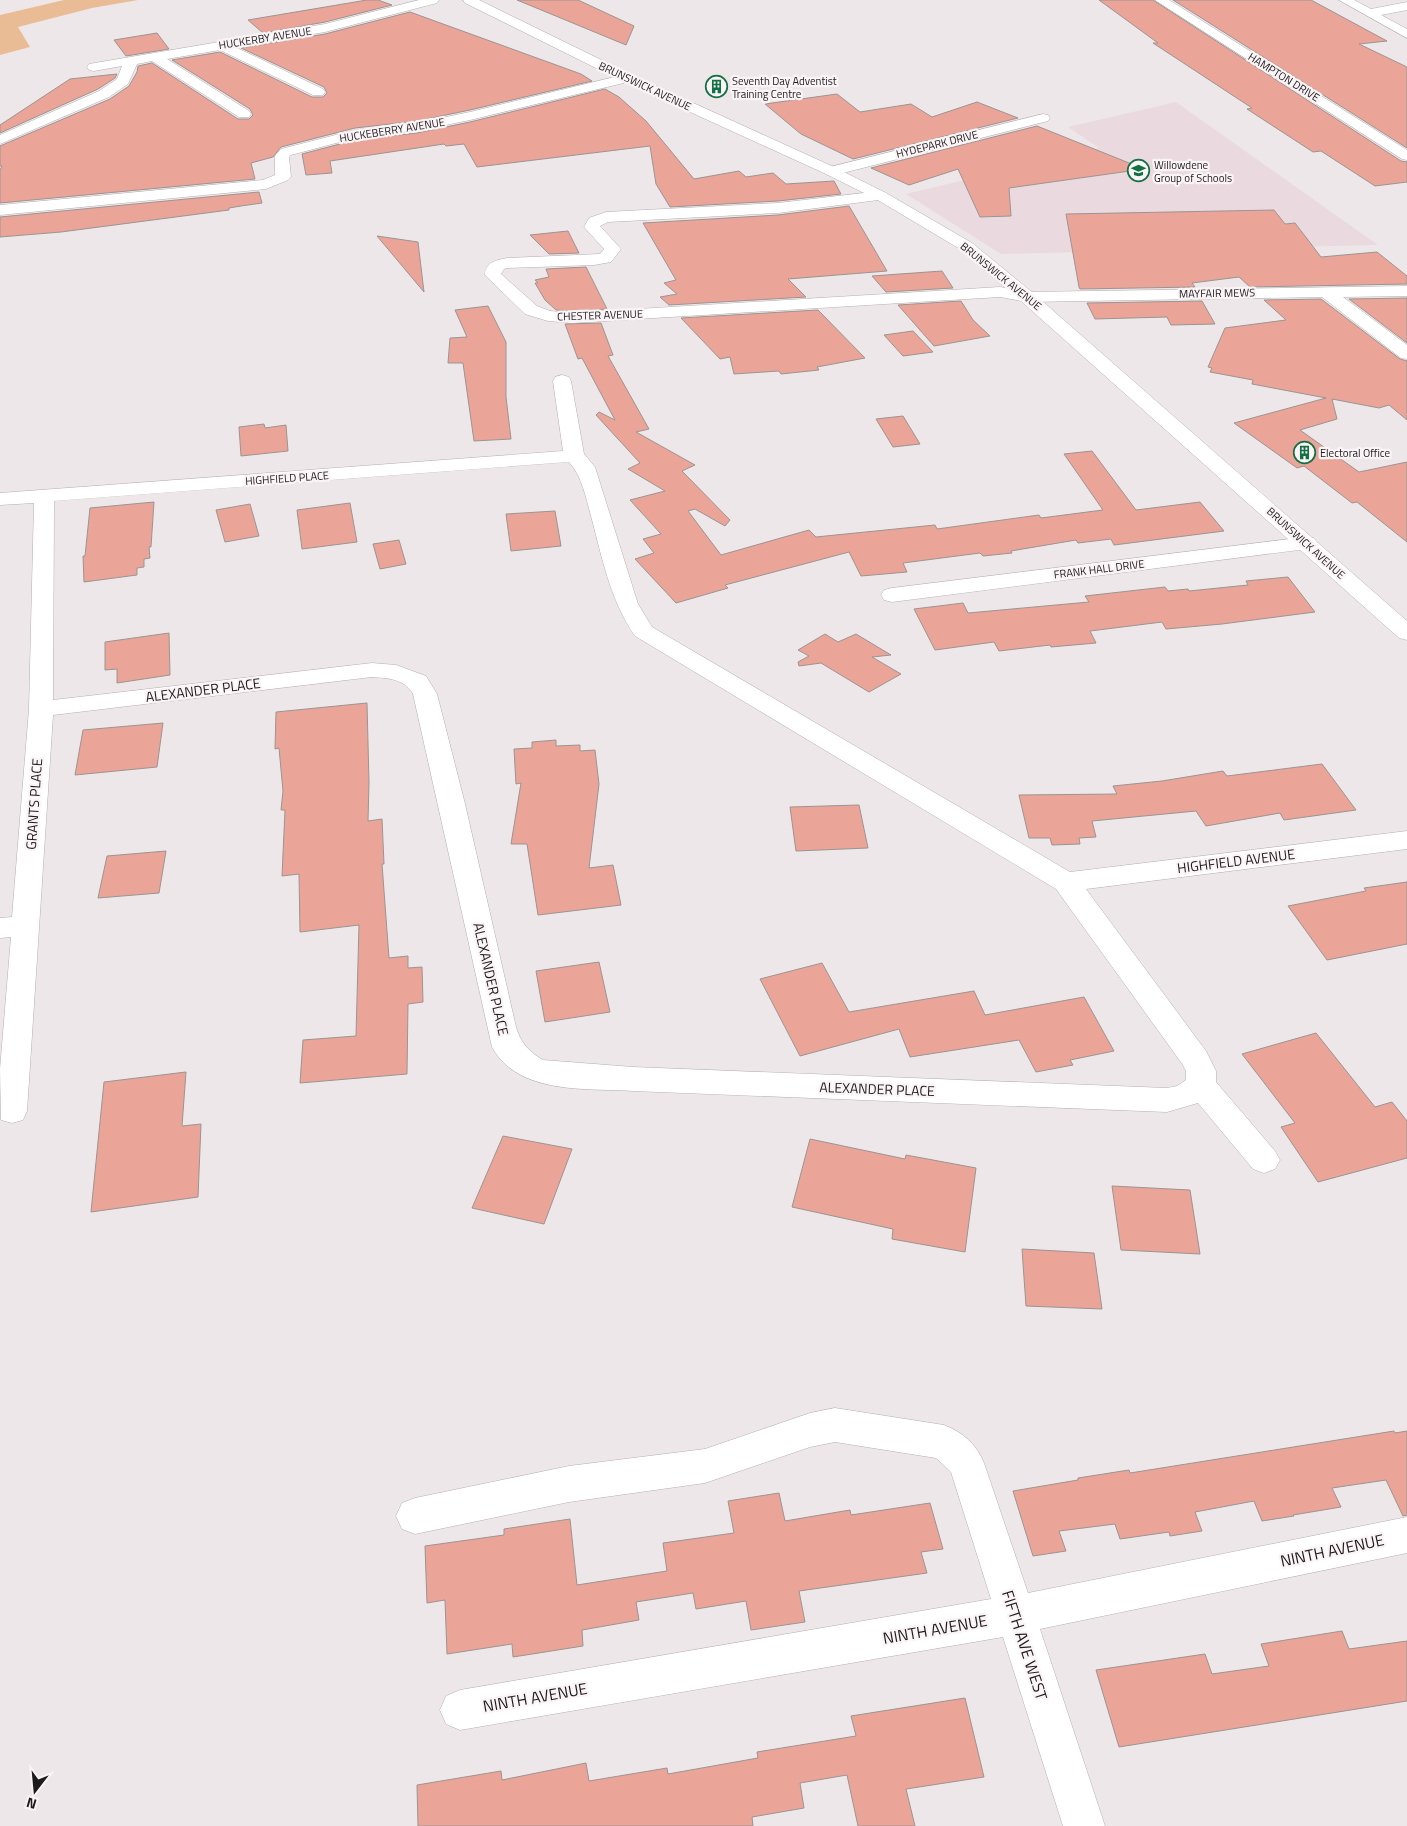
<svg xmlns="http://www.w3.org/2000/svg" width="1407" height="1826" font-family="'Titillium Web',sans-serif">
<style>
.built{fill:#eadadf}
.green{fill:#eabc95}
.building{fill:#eaa598;stroke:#9b9493}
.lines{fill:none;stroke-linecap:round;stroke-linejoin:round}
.street-casing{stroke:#b6afb1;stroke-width:1}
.secondary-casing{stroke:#b6afb1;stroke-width:1}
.street{fill:#fff;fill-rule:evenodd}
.secondary{fill:#fff;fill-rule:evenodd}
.labels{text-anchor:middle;stroke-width:4.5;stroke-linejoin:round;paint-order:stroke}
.far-street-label{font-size:11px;fill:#1e1b1c;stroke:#fbf4f6}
.far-poi-label{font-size:11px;fill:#1e1b1c;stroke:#fbf4f6;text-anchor:start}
.street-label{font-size:14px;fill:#1e1b1c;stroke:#fbf4f6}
.near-street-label{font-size:16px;fill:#1e1b1c;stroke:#fbf4f6}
</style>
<rect width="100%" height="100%" fill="#eee7e9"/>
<!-- built -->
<path class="built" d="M 1176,102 L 1378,245 L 1001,254 L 906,194 L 1099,148 L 1068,127 Z"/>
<!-- green -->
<path class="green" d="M 64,0 L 138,0 L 92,8 L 18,27 L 30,47 L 0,55 L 0,15 Z"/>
<!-- building -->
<g class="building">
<path d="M 367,0 L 378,0 L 392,5 L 325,22 L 263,33 L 248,20 Z"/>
<path d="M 517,0 L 578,0 L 634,26 L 626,45 Z"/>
<path d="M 1099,0 L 1153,0 L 1401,161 L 1407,162 L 1407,182 L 1375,186 L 1321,151 L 1313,152 L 1247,109 L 1252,108 L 1153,43 L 1158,43 Z"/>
<path d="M 1173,0 L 1311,0 L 1387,41 L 1359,44 L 1407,67 L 1407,148 Z"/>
<path d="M 410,12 L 581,74 L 592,81 L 470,110 L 417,121 L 355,128 L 281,147 L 273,157 L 251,163 L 255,179 L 0,203 L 0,170 L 2,166 L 0,166 L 0,146 L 110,99 L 129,86 L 137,72 L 138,66 L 152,63 L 238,119 L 249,119 L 253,115 L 250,109 L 172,60 L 220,52 L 312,97 L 323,97 L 327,93 L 324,87 L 241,48 L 325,34 Z"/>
<path d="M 157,33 L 169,49 L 126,56 L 114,40 Z"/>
<path d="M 117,74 L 115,78 L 98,89 L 0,133 L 0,125 L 70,79 Z"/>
<path d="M 605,89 L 619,97 L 646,121 L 694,179 L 739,171 L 746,177 L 773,173 L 786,184 L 834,181 L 841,194 L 778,201 L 670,207 L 656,184 L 650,146 L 477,167 L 464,144 L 446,146 L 444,144 L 330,161 L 332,173 L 306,175 L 302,154 L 355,140 L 417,133 L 470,122 Z"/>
<path d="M 837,94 L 860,112 L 911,104 L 932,117 L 977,102 L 1018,118 L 853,159 L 801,134 L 765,104 Z"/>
<path d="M 1037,126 L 1144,169 L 1009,188 L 1011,216 L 980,217 L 958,169 L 909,185 L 871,168 Z"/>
<path d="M 259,192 L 262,203 L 241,206 L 229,208 L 229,210 L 61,232 L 0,237 L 0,217 Z"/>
<path d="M 849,206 L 887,271 L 788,279 L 806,297 L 669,305 L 660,297 L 677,294 L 664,283 L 676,280 L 643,223 L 778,215 Z"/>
<path d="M 1274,210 L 1285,224 L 1295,223 L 1321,257 L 1377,252 L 1407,276 L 1407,284 L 1250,287 L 1239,277 L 1192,283 L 1195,287 L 1080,289 L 1079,287 L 1066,214 Z"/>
<path d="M 568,231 L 579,253 L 549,254 L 530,235 Z"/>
<path d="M 377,236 L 418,242 L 424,292 Z"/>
<path d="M 586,267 L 607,309 L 572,311 L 556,310 L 545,300 L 535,283 L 538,283 L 535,280 L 549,277 L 546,269 Z"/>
<path d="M 942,271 L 953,288 L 886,292 L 872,276 Z"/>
<path d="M 1407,298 L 1407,343 L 1349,299 Z"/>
<path d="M 1321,299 L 1400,359 L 1407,361 L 1407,420 L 1389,405 L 1379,408 L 1332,399 L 1337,419 L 1300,430 L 1359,472 L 1407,462 L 1407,542 L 1357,502 L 1352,503 L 1304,466 L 1297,468 L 1234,423 L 1326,398 L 1252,384 L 1253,380 L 1210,372 L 1212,368 L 1208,367 L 1225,328 L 1286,320 L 1264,300 Z"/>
<path d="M 961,301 L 973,320 L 990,336 L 934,346 L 898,305 Z"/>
<path d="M 1202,301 L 1215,324 L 1171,325 L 1167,317 L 1095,319 L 1087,303 Z"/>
<path d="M 488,306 L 506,342 L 506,397 L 511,439 L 474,441 L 463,363 L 448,363 L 450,338 L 467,337 L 455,310 Z"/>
<path d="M 818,310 L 865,358 L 817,367 L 819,370 L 781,374 L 779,371 L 734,374 L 730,357 L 720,359 L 681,318 Z"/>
<path d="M 601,323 L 613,355 L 608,356 L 649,429 L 636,432 L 695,465 L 682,471 L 730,520 L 725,526 L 695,509 L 688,511 L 721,555 L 809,530 L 816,537 L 935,525 L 937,529 L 1039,515 L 1041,518 L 1103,510 L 1064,454 L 1092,451 L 1136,510 L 1200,502 L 1224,531 L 1114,545 L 1111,539 L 1078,543 L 1076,540 L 1011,551 L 1012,553 L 983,556 L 980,553 L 903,563 L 907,572 L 861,576 L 849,552 L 725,585 L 728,588 L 676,603 L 635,559 L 654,553 L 643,539 L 661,534 L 630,500 L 665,491 L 628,469 L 640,463 L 596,415 L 599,412 L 615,420 L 582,358 L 578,359 L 565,324 Z"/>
<path d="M 913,331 L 933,352 L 903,356 L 884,335 Z"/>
<path d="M 903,416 L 920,444 L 893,447 L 876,419 Z"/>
<path d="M 264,424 L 265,428 L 286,425 L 288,451 L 241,456 L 239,427 Z"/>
<path d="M 154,502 L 151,547 L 149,547 L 150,558 L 144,559 L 144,567 L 137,568 L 137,575 L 84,582 L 83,556 L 85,556 L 90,508 Z"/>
<path d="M 350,503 L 357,542 L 302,549 L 297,510 Z"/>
<path d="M 250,504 L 259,536 L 225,542 L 216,510 Z"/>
<path d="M 555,511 L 561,546 L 511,551 L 506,514 Z"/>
<path d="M 399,540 L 406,564 L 380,569 L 373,544 Z"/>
<path d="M 1288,577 L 1315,612 L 1222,624 L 1166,629 L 1162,622 L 1090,631 L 1096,643 L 1051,647 L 1050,645 L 999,651 L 994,642 L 935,650 L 914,609 L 963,603 L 968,613 L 1089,602 L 1085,596 L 1165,587 L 1168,591 L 1188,589 L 1189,591 L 1248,585 L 1246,581 Z"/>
<path d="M 169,633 L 170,675 L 117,683 L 117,669 L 105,670 L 105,642 Z"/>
<path d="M 825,634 L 838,642 L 856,634 L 891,655 L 872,657 L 901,674 L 869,692 L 821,663 L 799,666 L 798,662 L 809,656 L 798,650 Z"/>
<path d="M 367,703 L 369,782 L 368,821 L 382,819 L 384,864 L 382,864 L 389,958 L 408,956 L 408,968 L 422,967 L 423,1002 L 408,1004 L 407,1074 L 300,1083 L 303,1040 L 356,1036 L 359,925 L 300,932 L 299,874 L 282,876 L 285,810 L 281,810 L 283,791 L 279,748 L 275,749 L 276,712 Z"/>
<path d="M 163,723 L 157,767 L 75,775 L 83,730 Z"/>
<path d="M 556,740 L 556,746 L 580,745 L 580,751 L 595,750 L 599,784 L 589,868 L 613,865 L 621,905 L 538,915 L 527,844 L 511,844 L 521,783 L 516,784 L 514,749 L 532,748 L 532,742 Z"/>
<path d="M 1322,764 L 1356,810 L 1284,820 L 1280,813 L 1206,826 L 1196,811 L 1092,821 L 1096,837 L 1079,838 L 1080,844 L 1052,845 L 1050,838 L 1029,838 L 1019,795 L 1117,794 L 1113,786 L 1162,781 L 1223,771 L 1227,776 Z"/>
<path d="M 859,805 L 868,848 L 796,851 L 790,807 Z"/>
<path d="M 166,851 L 159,893 L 98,898 L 107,856 Z"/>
<path d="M 1407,882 L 1407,944 L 1327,960 L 1288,906 L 1366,891 L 1364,888 Z"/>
<path d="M 599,962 L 610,1012 L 545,1022 L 536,971 Z"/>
<path d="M 822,963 L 849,1012 L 974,991 L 985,1015 L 1084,997 L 1114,1051 L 1070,1060 L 1073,1065 L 1036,1072 L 1019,1040 L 910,1057 L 899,1029 L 800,1056 L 760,979 Z"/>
<path d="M 1316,1033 L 1375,1107 L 1392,1102 L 1407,1121 L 1407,1158 L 1318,1182 L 1281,1127 L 1295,1123 L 1242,1054 Z"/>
<path d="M 186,1072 L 182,1126 L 201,1124 L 198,1197 L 91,1212 L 104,1082 Z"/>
<path d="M 503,1136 L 572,1149 L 544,1224 L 472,1208 Z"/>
<path d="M 810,1139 L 905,1159 L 906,1155 L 976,1168 L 965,1252 L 892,1239 L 893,1229 L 792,1207 Z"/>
<path d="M 1112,1186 L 1190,1190 L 1200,1254 L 1121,1250 Z"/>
<path d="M 1022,1249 L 1094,1253 L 1102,1309 L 1026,1306 Z"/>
<path d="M 1394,1431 L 1395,1433 L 1407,1431 L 1407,1515 L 1403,1516 L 1386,1480 L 1332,1488 L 1341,1507 L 1293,1515 L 1294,1516 L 1262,1521 L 1254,1501 L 1195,1512 L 1202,1531 L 1170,1536 L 1169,1532 L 1120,1539 L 1115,1524 L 1059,1531 L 1066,1551 L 1033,1556 L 1013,1491 L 1078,1480 L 1078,1478 L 1129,1470 L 1130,1473 Z"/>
<path d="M 779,1493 L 785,1521 L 850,1510 L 851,1515 L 930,1503 L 943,1549 L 921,1552 L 927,1573 L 799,1591 L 805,1622 L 751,1630 L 746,1601 L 696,1609 L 693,1593 L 636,1602 L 639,1620 L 582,1630 L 583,1646 L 513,1657 L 512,1644 L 447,1654 L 445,1600 L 427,1603 L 425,1546 L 504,1535 L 504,1529 L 570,1519 L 577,1585 L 667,1571 L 663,1543 L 734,1533 L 728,1501 Z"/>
<path d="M 1342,1631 L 1349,1649 L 1407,1641 L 1407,1701 L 1119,1747 L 1096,1670 L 1205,1654 L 1212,1674 L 1269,1666 L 1261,1644 Z"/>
<path d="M 965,1698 L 984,1777 L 906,1789 L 915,1826 L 858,1826 L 847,1775 L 800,1783 L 804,1808 L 752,1817 L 753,1826 L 418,1826 L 417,1785 L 501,1771 L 502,1780 L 586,1763 L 589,1781 L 667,1768 L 668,1774 L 758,1758 L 757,1752 L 856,1736 L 851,1716 Z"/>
</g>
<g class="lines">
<defs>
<g id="street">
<path d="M 419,0 L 439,0 L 437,3 L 325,32 L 235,47 L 323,89 L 325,92 L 323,95 L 313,95 L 220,50 L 167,59 L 249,111 L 251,114 L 249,117 L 239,117 L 152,61 L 137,64 L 128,84 L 109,97 L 0,144 L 0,135 L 99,91 L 117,79 L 122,66 L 94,71 L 89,70 L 87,67 L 89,64 L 325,24 Z"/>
<path d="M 1155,0 L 1169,0 L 1407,150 L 1407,160 L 1402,159 Z"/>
<path d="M 1339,0 L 1354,0 L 1371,9 L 1407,2 L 1407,10 L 1381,15 L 1407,29 L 1407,38 Z"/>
<path d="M 627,74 L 632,75 L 634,78 L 632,81 L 470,120 L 417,131 L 355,138 L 291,155 L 289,157 L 291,177 L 288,180 L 266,189 L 0,215 L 0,205 L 263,180 L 275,175 L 275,156 L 281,149 L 355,130 L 417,123 L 470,112 Z"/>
<path d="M 1043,114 L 1048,115 L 1050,118 L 1048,121 L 831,176 L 826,174 L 823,171 L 826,168 Z"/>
<path d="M 881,191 L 886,193 L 889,196 L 886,199 L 778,213 L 608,222 L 600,226 L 621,249 L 611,262 L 594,265 L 507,268 L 504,269 L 501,274 L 537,306 L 550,311 L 572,313 L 1000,287 L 1027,292 L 1407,286 L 1407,296 L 1343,297 L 1407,345 L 1407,359 L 1401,358 L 1322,297 L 1027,302 L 1000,297 L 572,323 L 548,321 L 525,314 L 485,275 C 485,262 497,260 507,258 L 600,254 L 604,249 L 584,227 L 589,218 L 606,212 L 778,203 Z"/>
<path d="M 562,375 L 569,377 L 571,381 L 584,454 L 595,467 L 638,604 L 652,627 L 1070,872 L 1407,831 L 1407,849 L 1086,889 L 1206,1051 L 1216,1071 L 1216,1082 L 1275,1151 L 1280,1160 L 1275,1169 L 1264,1173 L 1253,1169 L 1198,1103 L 1167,1112 L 633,1091 C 586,1088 518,1095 492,1047 L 413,694 C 405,679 388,678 372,677 L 53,715 L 27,1111 L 23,1120 L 12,1123 L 1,1120 L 0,1069 L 11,937 L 0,938 L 0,918 L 12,917 L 29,709 L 34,503 L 0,505 L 0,493 L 563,451 L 553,381 L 555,377 ZM 569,462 C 582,476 586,498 591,516 C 602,557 610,600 635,636 L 1056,889 L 1183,1065 L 1186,1071 L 1186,1080 L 1177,1086 L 1167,1088 L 633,1067 L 543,1060 C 528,1051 521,1043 516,1027 L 465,804 L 437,694 L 426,676 L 396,665 L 372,663 L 53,700 L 54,501 Z"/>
<path d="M 1306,537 L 1314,538 L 1317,543 L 1314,548 L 892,602 L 884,600 L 881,595 L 884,590 L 892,588 Z"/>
<path d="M 835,1408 L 944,1425 C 964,1433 976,1444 984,1463 L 1028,1593 L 1407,1517 L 1407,1553 L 1040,1629 L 1105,1826 L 1063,1826 L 1003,1637 L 460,1730 L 446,1724 L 440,1710 L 446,1696 L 460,1690 L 991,1599 L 951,1472 L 936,1458 L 835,1442 L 810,1447 L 705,1483 L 569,1502 L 415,1534 L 402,1529 L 396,1516 L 402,1503 L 415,1498 L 569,1466 L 705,1449 L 810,1413 Z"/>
</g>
<path id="secondary" d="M 463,0 L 479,0 L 632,75 L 836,168 L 886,193 L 972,243 L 1033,293 L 1407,621 L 1407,640 L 1399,638 L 1021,301 L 960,249 L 876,199 L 826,174 L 622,81 L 465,3 Z"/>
</defs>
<!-- street casing -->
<use href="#street" class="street-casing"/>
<!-- secondary casing -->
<use href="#secondary" class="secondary-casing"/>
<!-- street -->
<use href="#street" class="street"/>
<!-- secondary -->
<use href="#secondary" class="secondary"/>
</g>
<!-- icons -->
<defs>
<symbol id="building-ring" viewBox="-11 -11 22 22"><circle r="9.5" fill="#fbf4f6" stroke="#127045" stroke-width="1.5"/><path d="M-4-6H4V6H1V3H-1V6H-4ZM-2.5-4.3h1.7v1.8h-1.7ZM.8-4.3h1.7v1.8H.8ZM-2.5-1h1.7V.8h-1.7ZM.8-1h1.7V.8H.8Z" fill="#127045"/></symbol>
<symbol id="school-ring" viewBox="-11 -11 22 22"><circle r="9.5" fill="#fbf4f6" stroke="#127045" stroke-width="1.5"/><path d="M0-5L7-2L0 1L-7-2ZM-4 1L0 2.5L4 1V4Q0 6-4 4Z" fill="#127045"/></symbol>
</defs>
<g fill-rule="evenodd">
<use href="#building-ring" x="704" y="74" width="25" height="25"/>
<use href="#school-ring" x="1126" y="158" width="25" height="25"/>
<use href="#building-ring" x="1292" y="440" width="25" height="25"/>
</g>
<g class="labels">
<!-- far-street labels -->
<g class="far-street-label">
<text transform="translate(265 38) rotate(-9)" y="4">HUCKERBY AVENUE</text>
<text transform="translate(1284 77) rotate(32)" y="4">HAMPTON DRIVE</text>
<text transform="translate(645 86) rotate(25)" y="4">BRUNSWICK AVENUE</text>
<text transform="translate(392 130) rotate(-9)" y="4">HUCKEBERRY AVENUE</text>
<text transform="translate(937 144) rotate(-14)" y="4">HYDEPARK DRIVE</text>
<text transform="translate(1001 276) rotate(39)" y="4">BRUNSWICK AVENUE</text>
<text transform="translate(1217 293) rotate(-1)" y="4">MAYFAIR MEWS</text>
<text transform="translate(600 315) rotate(-2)" y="4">CHESTER AVENUE</text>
<text transform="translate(287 478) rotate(-4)" y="4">HIGHFIELD PLACE</text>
<text transform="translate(1306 543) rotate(42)" y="4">BRUNSWICK AVENUE</text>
<text transform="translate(1099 569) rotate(-7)" y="4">FRANK HALL DRIVE</text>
</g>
<!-- far-poi labels -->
<g class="far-poi-label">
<text x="732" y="85">Seventh Day Adventist<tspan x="732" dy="13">Training Centre</tspan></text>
<text x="1154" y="169">Willowdene<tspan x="1154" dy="13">Group of Schools</tspan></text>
<text x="1320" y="457">Electoral Office</text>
</g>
<!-- street labels -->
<g class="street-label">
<text transform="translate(203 690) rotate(-7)" y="5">ALEXANDER PLACE</text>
<text transform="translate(34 804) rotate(-86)" y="5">GRANTS PLACE</text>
<text transform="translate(1236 861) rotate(-7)" y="5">HIGHFIELD AVENUE</text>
<text transform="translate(491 979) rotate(77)" y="5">ALEXANDER PLACE</text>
<text transform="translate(877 1089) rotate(2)" y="5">ALEXANDER PLACE</text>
</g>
<!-- near-street labels -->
<g class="near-street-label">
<text transform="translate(1332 1550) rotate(-12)" y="6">NINTH AVENUE</text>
<text transform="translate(935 1629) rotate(-10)" y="6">NINTH AVENUE</text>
<text transform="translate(1025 1645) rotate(72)" y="6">FIFTH AVE WEST</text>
<text transform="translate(535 1697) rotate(-10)" y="6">NINTH AVENUE</text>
</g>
</g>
<!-- north arrow -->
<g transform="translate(35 1791) rotate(196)" stroke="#fbf4f6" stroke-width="4" paint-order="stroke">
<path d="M0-4L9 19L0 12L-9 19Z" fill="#1e1b1c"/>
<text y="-8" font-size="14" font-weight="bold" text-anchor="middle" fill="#1e1b1c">N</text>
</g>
</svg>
